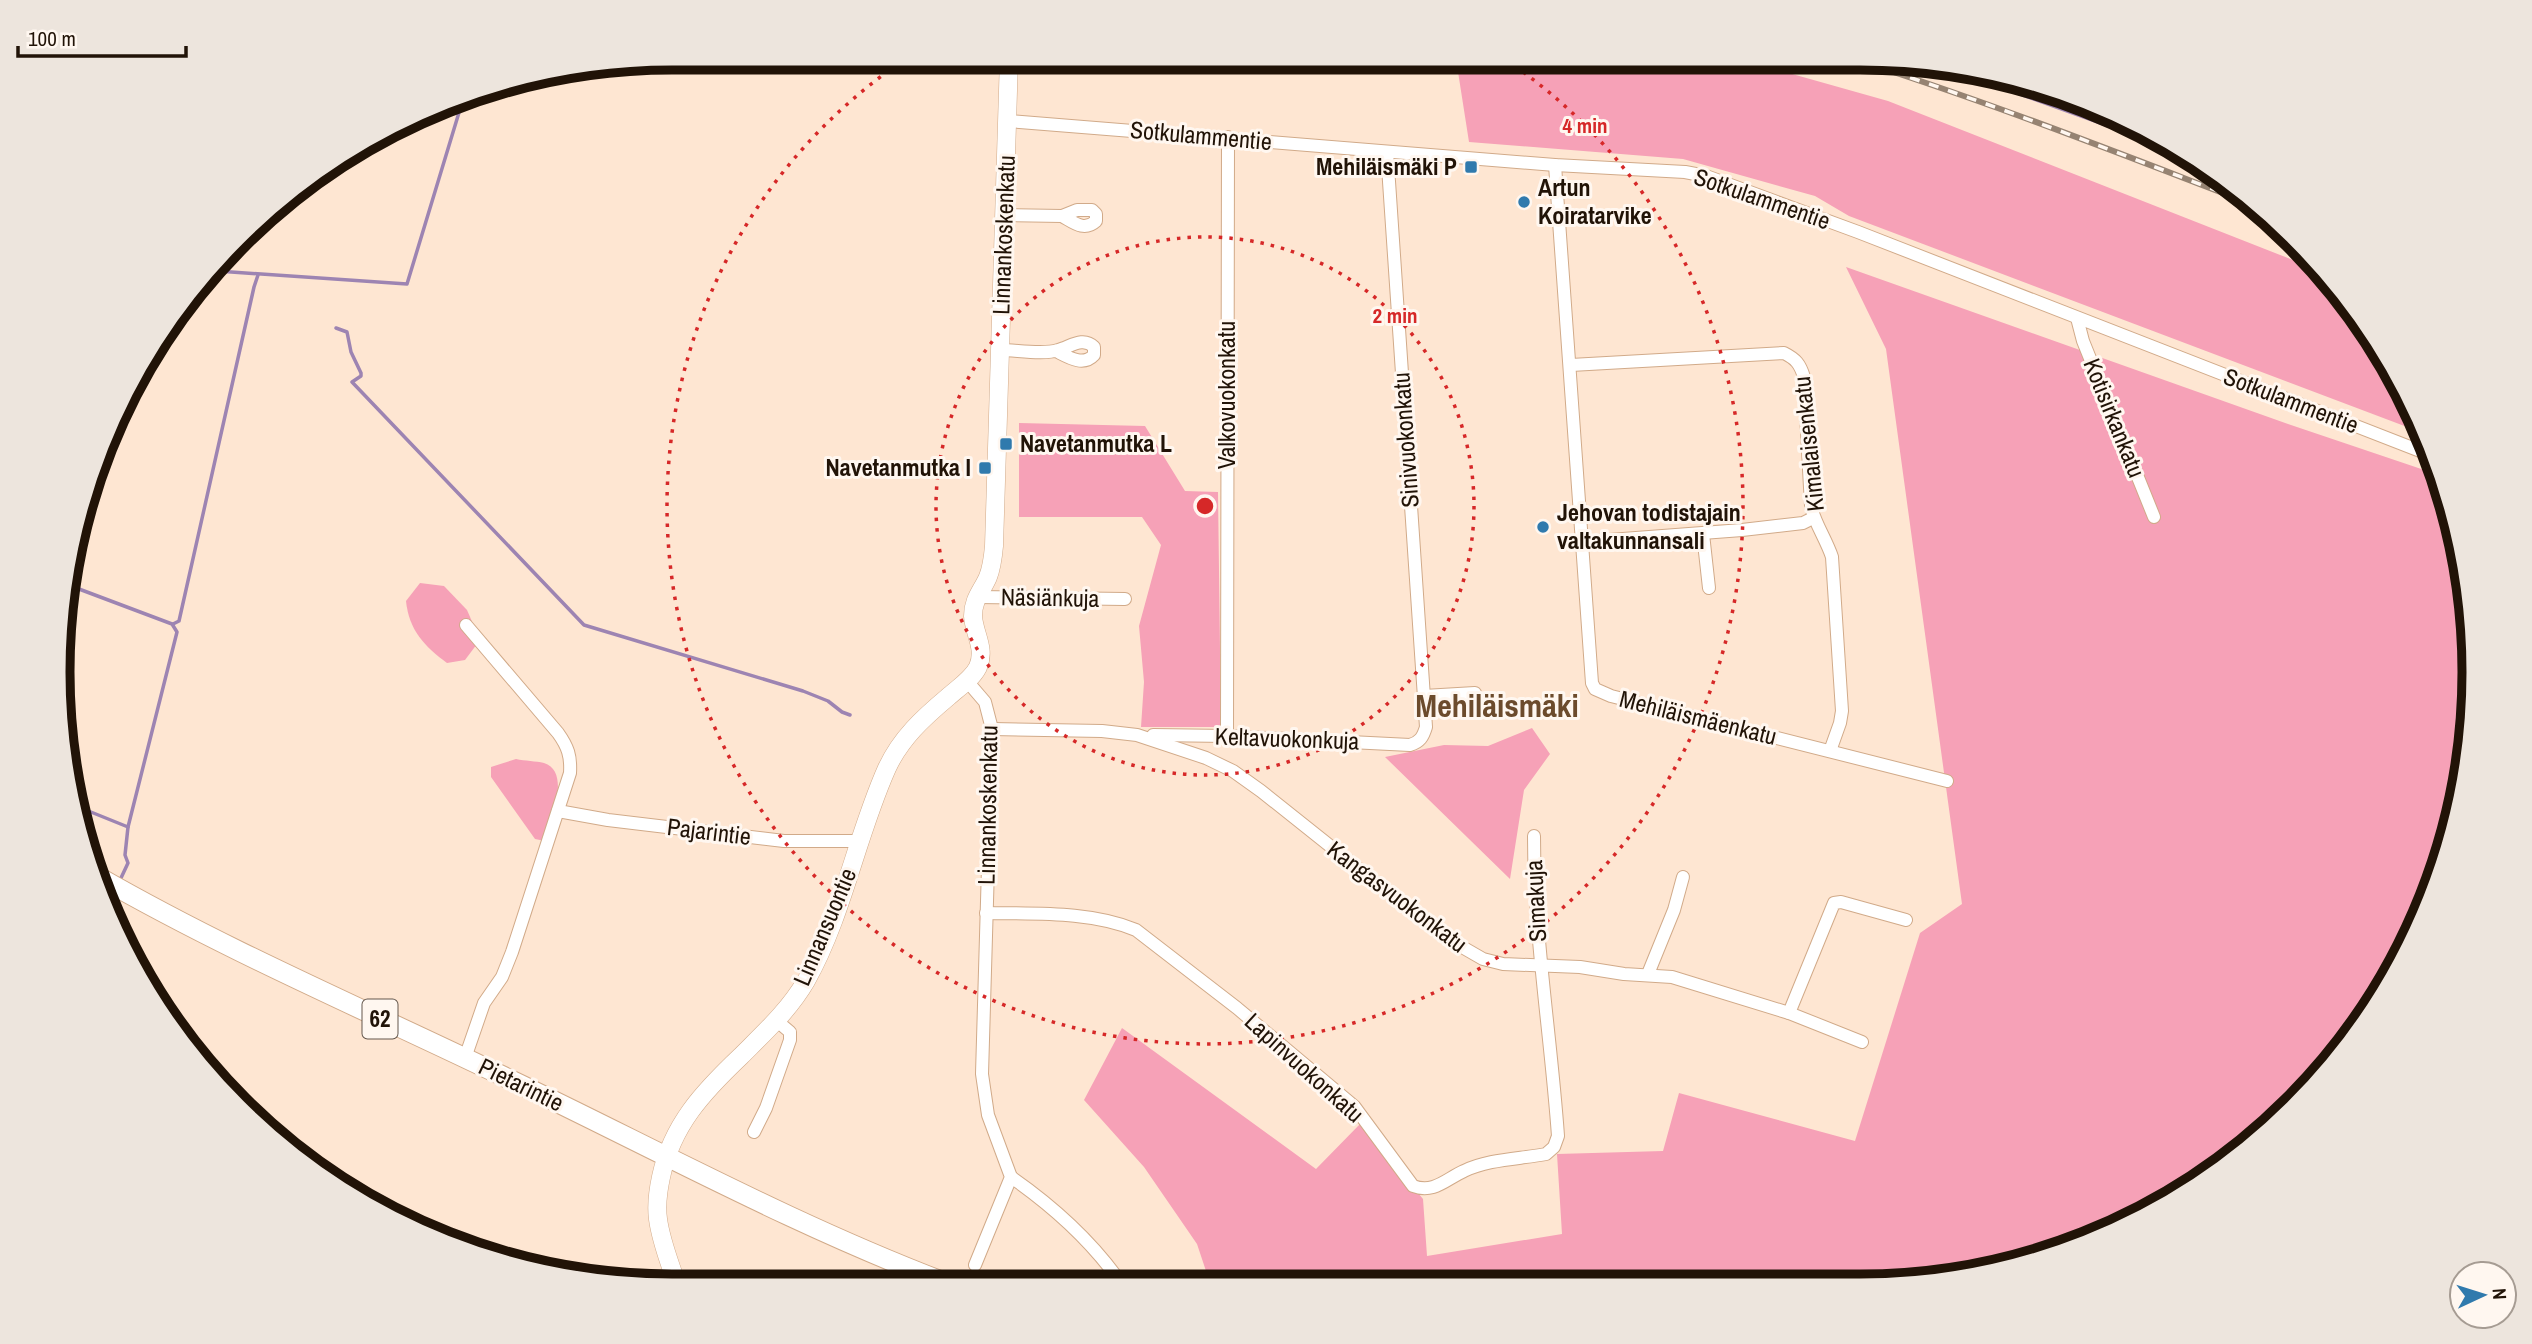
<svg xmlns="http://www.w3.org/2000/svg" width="2532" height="1344" font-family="'Archivo Narrow',sans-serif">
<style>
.green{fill:#f6a1b7}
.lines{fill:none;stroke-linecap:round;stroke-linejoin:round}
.stream{stroke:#9d84b2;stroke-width:3.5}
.street-casing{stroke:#d1aa89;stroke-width:14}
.secondary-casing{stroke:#d1aa89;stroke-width:19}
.primary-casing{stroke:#d1aa89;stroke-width:21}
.street{stroke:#fff;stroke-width:12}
.secondary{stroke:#fff;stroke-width:18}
.primary{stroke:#fff;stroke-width:19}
.rail-casing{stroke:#968372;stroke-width:6}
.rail{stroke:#fff7f0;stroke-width:3.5;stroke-dasharray:10;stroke-linecap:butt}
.ring{fill:none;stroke:#d62828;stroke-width:3.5;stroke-dasharray:3.5 7}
.poi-dot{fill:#307aad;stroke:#fff7f0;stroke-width:2.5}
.labels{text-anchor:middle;stroke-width:6;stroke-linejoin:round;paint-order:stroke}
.shield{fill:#fff7f0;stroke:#64574d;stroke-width:2}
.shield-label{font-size:23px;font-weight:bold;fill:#211307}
.street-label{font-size:24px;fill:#211307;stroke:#fff7f0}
.poi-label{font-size:24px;font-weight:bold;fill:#211307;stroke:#fff7f0;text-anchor:start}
.district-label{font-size:32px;font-weight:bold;fill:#6c4b2c;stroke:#fff7f0}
.rim{fill:none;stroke:#211307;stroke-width:9}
.centre{fill:#d62828;stroke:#fff7f0;stroke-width:3.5}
.ring-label{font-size:21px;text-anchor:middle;font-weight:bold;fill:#d62828;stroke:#fff7f0;stroke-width:6;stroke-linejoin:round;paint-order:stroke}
</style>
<rect width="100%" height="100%" fill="#fee6d2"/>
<!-- green -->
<g class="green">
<path d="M 1456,59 L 1739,59 L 1888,101 L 2326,273 L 2392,365 L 2423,433 L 1849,216 L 1815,196 L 1683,159 L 1469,142 Z"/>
<path d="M 1846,267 L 2288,424 L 2442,476 L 2469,592 L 2473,713 L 2453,831 L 2411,944 L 2385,983 L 2370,982 L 2382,987 L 2322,1077 L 2313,1085 L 2319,1055 L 2307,1090 L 2202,1182 L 2095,1240 L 1941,1281 L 1210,1283 L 1197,1244 L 1144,1167 L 1084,1100 L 1122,1028 L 1316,1169 L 1361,1123 L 1423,1199 L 1427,1256 L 1562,1234 L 1557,1154 L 1663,1151 L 1679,1093 L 1855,1141 L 1920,933 L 1962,904 L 1886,349 Z"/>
<path d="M 1019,423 L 1145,426 L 1185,491 L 1218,492 L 1221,727 L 1141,727 L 1144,682 L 1139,626 L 1161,545 L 1142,517 L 1019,517 Z"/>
<path d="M 420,583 L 444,586 L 467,610 L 480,640 L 465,660 L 447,663 C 424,646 409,630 406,601 Z"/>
<path d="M 1532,728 L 1550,754 L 1524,790 L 1510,879 L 1385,757 L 1444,745 L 1488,746 Z"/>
<path d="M 516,759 C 525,761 536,761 544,763 C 572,772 550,822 545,841 L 535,839 L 491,777 L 491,767 Z"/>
</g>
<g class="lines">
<!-- stream -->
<g class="stream">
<path d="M 1942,66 L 2181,152"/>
<path d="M 217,271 L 407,284 L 464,96"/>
<path d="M 336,328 L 347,332 L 351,352 L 361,373 L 361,376 L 352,382 L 584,625 L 803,691 L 828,701 L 842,712 L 850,715"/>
<path d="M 71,586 L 172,624 L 177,632 L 128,827 L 125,855 L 128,863 L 121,878"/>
<path d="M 173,624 L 179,621 L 254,287 L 258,275"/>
<path d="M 81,808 L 128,827"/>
</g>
<defs>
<g id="street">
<path d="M 1008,121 L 1555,165 L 1685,172 L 1706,176 L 1858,232 L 2433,456"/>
<path d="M 1555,165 L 1592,683 L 1595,689 L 1611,696 L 1947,781"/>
<path d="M 1005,215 L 1062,216 L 1077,210 L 1092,210 L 1096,214 L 1096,221 C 1084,232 1073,222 1062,216"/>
<path d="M 2077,318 L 2083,341 L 2154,517"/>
<path d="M 1001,350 C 1016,350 1044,355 1058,350 C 1070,347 1083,336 1094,347 L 1094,355 C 1083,367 1068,357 1056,351"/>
<path d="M 1571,365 L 1784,353 C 1796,359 1800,364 1804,377 L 1811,506 C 1814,522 1826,539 1832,557 L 1842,711 L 1840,723 L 1830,751"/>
<path d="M 1703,534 L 1709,588"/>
<path d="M 1583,542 L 1742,530 L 1803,523 L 1813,518"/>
<path d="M 976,597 L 1125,599"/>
<path d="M 967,681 L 985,702 L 992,729 L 982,1074 L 988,1115 L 1011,1177 L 975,1265"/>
<path d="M 1424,696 L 1475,693"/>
<path d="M 992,729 L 1102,731 L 1137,735 L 1206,758 L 1233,771 L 1261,791 L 1443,936 L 1483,959 L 1503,964 L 1580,967 L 1624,974 L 1672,977 L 1789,1013 L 1862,1042"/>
<path d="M 1153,735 L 1227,736 L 1410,745 C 1420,742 1423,737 1426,727 L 1387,152"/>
<path d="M 1227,736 L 1228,137"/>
<path d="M 558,811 L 608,820 L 784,841 L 860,841"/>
<path d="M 986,913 C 1035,914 1091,911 1136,930 L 1237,1008 L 1354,1106 L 1413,1186 C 1434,1194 1446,1179 1464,1171 C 1488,1159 1520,1159 1546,1154 L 1554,1147 L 1558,1136 C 1551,1036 1534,937 1534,836"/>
<path d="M 1648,974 L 1674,910 L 1683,877"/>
<path d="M 1789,1013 L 1834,903 L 1841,902 L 1906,920"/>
<path d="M 465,1058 L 484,1003 L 502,977 L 512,952 L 570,773 C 571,756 568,747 558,733 L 466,625"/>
<path d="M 754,1132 L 766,1108 L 790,1040 L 790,1032 L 777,1021"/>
<path d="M 1011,1177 C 1054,1207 1091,1240 1121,1283"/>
</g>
<path id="secondary" d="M 677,1285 C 670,1263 661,1242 658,1219 C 656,1205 658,1191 661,1177 C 672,1125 703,1092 741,1056 C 765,1032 789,1010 806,981 C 843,915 856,837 887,768 C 901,738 923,718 948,697 C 958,688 972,679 978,667 C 986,648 974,634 973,616 C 973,599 982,591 988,577 C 992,567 993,557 994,546 L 1009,58"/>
<path id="primary" d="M 97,876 C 231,953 373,1013 511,1080 C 657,1150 798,1227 949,1284"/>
</defs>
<!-- street casing -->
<use href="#street" class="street-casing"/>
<!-- secondary casing -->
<use href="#secondary" class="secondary-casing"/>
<!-- primary casing -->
<use href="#primary" class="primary-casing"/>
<!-- street -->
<use href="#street" class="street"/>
<!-- secondary -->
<use href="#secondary" class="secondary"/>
<!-- primary -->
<use href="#primary" class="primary"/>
<defs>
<path id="rail" d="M 1853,59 C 1990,102 2123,155 2257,206"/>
</defs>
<!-- rail casing -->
<use href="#rail" class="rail-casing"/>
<!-- rail -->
<use href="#rail" class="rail"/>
</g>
<!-- distance rings -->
<g class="ring">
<circle cx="1205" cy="506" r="269"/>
<path d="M1506 60A538 538 0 1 1 904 60"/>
</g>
<!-- markers -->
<g class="poi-dot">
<rect x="1464" y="160" width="14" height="14" rx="3.5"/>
<circle cx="1524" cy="202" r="7"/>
<rect x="999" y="437" width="14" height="14" rx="3.5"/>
<rect x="978" y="461" width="14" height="14" rx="3.5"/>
<circle cx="1543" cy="527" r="7"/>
</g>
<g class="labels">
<!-- shield labels -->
<rect class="shield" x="362.5" y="999.5" width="35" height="39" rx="5"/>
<g class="shield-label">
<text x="380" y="1027">62</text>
</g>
<!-- street labels -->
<g class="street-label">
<text transform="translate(1201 136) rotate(5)" y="8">Sotkulammentie</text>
<text transform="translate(1762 199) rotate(19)" y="8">Sotkulammentie</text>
<text transform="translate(1004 235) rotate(-88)" y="8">Linnankoskenkatu</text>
<text transform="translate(1227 395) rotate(-90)" y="8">Valkovuokonkatu</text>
<text transform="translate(2291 401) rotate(21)" y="8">Sotkulammentie</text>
<text transform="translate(2114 418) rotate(68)" y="8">Kotisirkankatu</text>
<text transform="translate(1406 440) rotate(-94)" y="8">Sinivuokonkatu</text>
<text transform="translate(1809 444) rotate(-96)" y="8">Kimalaisenkatu</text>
<text transform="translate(1050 598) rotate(1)" y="8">Näsiänkuja</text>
<text transform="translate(1698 718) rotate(14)" y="8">Mehiläismäenkatu</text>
<text transform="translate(1287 739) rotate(2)" y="8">Keltavuokonkuja</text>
<text transform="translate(988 805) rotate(-89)" y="8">Linnankoskenkatu</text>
<text transform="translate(709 832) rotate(7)" y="8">Pajarintie</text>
<text transform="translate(1397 897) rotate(37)" y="8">Kangasvuokonkatu</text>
<text transform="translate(1536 901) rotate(-93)" y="8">Simakuja</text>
<text transform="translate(825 927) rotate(-67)" y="8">Linnansuontie</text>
<text transform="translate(1304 1068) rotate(42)" y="8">Lapinvuokonkatu</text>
<text transform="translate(521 1085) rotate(26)" y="8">Pietarintie</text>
</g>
<!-- poi labels -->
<g class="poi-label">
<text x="1457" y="175" text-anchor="end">Mehiläismäki P</text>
<text x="1538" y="196">Artun<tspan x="1538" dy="28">Koiratarvike</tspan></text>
<text x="1020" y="452">Navetanmutka L</text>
<text x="971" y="476" text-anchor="end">Navetanmutka I</text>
<text x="1557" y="521">Jehovan todistajain<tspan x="1557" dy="28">valtakunnansali</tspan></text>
</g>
<!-- district labels -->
<g class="district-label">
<text x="1497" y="717">Mehiläismäki</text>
</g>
</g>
<!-- crop -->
<path d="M0 0H2532V1344H0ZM672 70H1860A602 602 0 0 1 2462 672V672A602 602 0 0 1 1860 1274H672A602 602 0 0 1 70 672V672A602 602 0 0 1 672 70Z" fill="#ede5dd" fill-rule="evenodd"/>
<path class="rim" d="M672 70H1860A602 602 0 0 1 2462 672V672A602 602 0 0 1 1860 1274H672A602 602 0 0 1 70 672V672A602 602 0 0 1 672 70Z"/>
<circle cx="1205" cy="506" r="10" class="centre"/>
<g class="ring-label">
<text x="1585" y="133">4 min</text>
<text x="1395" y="323">2 min</text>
</g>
<!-- north arrow -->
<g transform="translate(2483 1295) rotate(86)"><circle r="33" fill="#fff7f0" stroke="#a69c93" stroke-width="2"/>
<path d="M0-5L12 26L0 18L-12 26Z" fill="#307aad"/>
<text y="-10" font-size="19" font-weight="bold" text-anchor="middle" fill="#211307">N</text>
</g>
<!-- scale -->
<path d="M18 46v10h168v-10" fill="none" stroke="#211307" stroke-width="3.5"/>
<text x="28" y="46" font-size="21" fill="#211307" stroke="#fff7f0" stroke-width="5" paint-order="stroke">100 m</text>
</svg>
